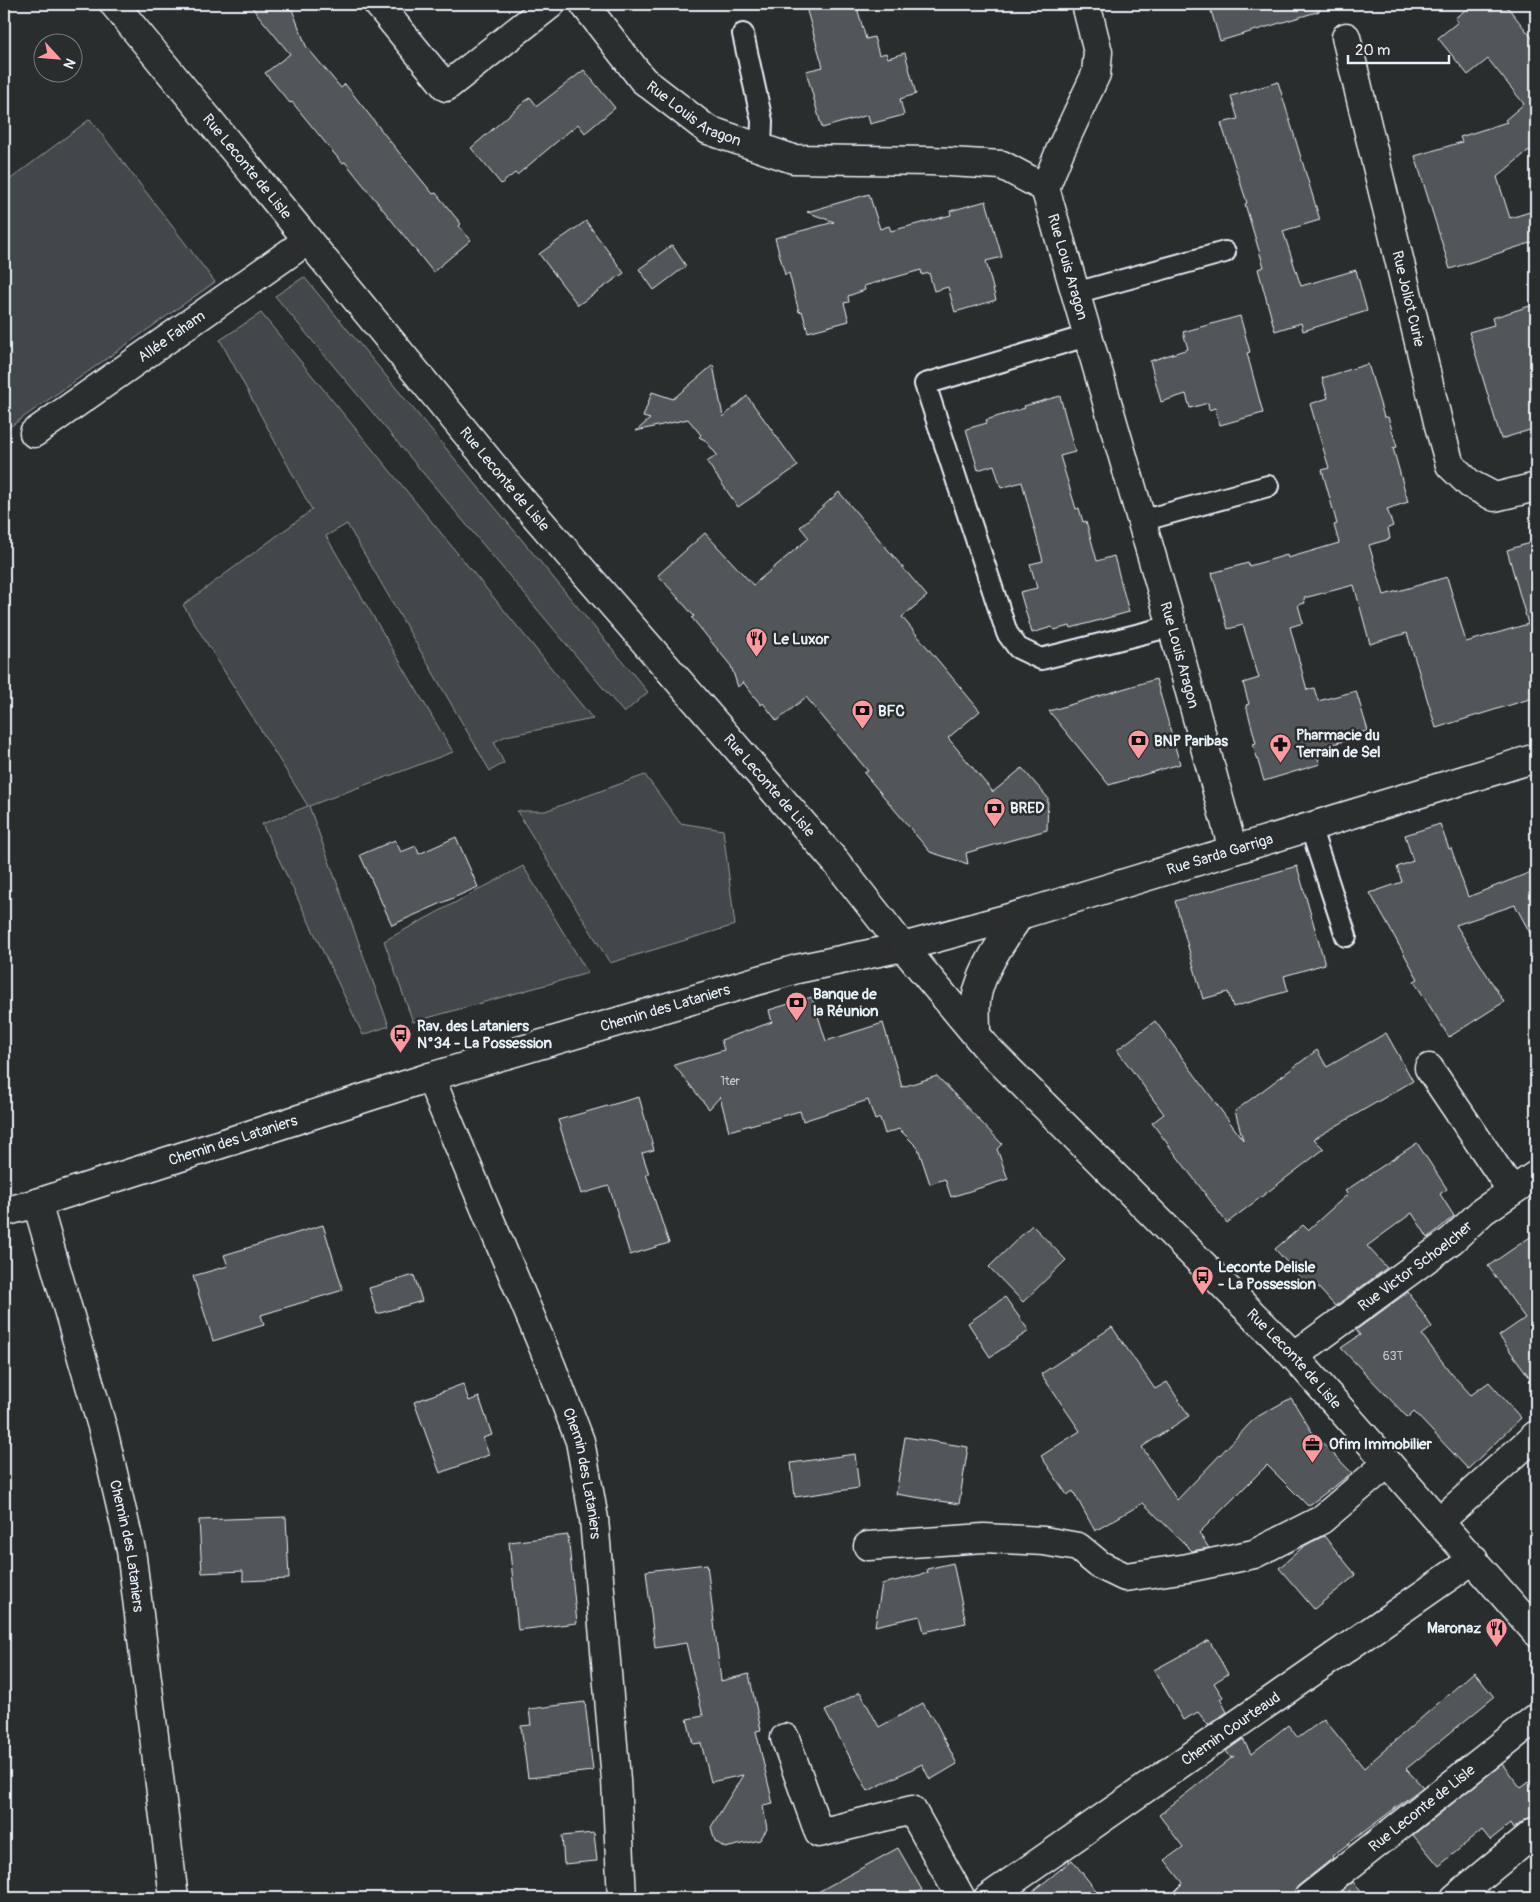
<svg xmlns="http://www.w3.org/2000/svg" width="1540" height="1902" font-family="Pangolin,sans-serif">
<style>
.green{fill:#424648;stroke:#959ca0}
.building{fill:#535759;stroke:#e8f1f8}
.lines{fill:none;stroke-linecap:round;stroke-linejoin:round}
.lane-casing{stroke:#e8f1f8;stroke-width:24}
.street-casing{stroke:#e8f1f8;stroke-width:31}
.primary-casing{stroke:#e8f1f8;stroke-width:31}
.lane{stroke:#2a2d2e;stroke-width:20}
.street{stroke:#2a2d2e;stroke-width:28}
.primary{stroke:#2a2d2e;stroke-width:28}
.labels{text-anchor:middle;stroke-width:5;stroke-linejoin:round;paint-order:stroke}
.number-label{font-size:12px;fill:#c3cad0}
.street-label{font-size:15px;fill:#e8f1f8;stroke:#2a2d2e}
.poi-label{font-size:15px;font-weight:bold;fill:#e8f1f8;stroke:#2a2d2e;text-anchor:start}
</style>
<rect width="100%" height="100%" fill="#2a2d2e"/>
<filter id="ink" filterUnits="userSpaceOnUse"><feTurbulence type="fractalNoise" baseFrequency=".02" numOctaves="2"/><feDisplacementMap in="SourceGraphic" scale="10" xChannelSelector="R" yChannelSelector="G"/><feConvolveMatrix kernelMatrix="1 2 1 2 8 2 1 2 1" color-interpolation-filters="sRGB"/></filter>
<g filter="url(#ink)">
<!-- green -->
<g class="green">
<path d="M 90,119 L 215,282 L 4,431 L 4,184 Z"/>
<path d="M 304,277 L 648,692 L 624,713 L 275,296 Z"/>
<path d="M 261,313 L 593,719 L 506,736 L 494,742 L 504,763 L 490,771 L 347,524 L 326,536 L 453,752 L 309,806 L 389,1026 L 363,1035 L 262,824 L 308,806 L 183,605 L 312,510 L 220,340 Z"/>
<path d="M 645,775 L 680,823 L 723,830 L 735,925 L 610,963 L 517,811 L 545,811 Z"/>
<path d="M 523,866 L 588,973 L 413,1022 L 384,941 Z"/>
</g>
<!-- building -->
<g class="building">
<path d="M 249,4 L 290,4 L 306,46 L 341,88 L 345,84 L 393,145 L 433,194 L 436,193 L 461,224 L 459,226 L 471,240 L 433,272 L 345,162 L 342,163 L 292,102 L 290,103 L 265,73 L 290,54 Z"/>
<path d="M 805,4 L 856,4 L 866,39 L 874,37 L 879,55 L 886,53 L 888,58 L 905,53 L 916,94 L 900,99 L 904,115 L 870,124 L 868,115 L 822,128 L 806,71 L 823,67 Z"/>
<path d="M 1209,4 L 1319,4 L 1320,11 L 1220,41 Z"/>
<path d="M 1473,4 L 1505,4 L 1536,43 L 1536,158 L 1529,150 L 1497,177 L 1510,218 L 1530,212 L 1536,232 L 1536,241 L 1450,269 L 1415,156 L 1462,142 L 1460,137 L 1507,122 L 1505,120 L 1524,104 L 1488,59 L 1468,75 L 1438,38 L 1458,22 L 1455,18 Z"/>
<path d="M 584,70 L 615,108 L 585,133 L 578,124 L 517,175 L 515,173 L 501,184 L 471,148 L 530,97 L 537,106 Z"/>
<path d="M 1278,82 L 1320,220 L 1283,231 L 1301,286 L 1356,270 L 1367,311 L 1303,331 L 1301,323 L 1275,331 L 1258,269 L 1264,267 L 1245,204 L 1247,203 L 1221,123 L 1238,119 L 1231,96 Z"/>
<path d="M 869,194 L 880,229 L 889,226 L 891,231 L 951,215 L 950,211 L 986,201 L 1002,257 L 986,261 L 996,300 L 955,312 L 948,287 L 934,291 L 929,273 L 922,275 L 921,270 L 864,286 L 865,290 L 848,296 L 849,302 L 844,303 L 849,321 L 808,332 L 802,311 L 799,312 L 789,273 L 785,275 L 775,238 L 834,222 L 807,212 Z"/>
<path d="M 586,221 L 624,273 L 578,305 L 539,254 Z"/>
<path d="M 672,245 L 686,266 L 654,290 L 639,269 Z"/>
<path d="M 1536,304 L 1536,428 L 1501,439 L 1469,332 L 1494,325 L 1492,318 Z"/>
<path d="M 1240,316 L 1250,352 L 1247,353 L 1263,413 L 1220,425 L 1215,408 L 1209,410 L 1208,403 L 1190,408 L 1186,394 L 1161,402 L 1150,361 L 1188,349 L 1183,332 Z"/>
<path d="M 1368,364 L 1384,417 L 1388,417 L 1397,447 L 1393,448 L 1408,502 L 1387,509 L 1393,526 L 1388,528 L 1390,539 L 1369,545 L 1384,595 L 1447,577 L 1466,642 L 1528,624 L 1507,550 L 1536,541 L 1536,697 L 1436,728 L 1407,633 L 1370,644 L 1354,585 L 1304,598 L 1305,603 L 1298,605 L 1303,623 L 1290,627 L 1307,690 L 1314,688 L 1318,701 L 1356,691 L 1368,731 L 1354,734 L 1355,738 L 1315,749 L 1320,764 L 1264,781 L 1253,744 L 1256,743 L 1246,705 L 1249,704 L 1243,683 L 1259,678 L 1243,625 L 1228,629 L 1212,573 L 1248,563 L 1249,566 L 1287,555 L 1288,558 L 1339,543 L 1334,525 L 1337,524 L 1322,470 L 1329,468 L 1310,404 L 1328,398 L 1322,378 Z"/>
<path d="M 713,365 L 723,417 L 747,396 L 798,466 L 738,507 L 707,462 L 717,455 L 705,440 L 699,437 L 701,435 L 688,419 L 636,431 L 650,419 L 643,417 L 652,392 L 673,399 Z"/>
<path d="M 1060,396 L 1075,452 L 1060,456 L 1076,509 L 1079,508 L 1083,522 L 1086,521 L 1097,561 L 1114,556 L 1129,612 L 1071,628 L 1070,626 L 1054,630 L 1052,627 L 1032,633 L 1020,592 L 1037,588 L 1030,564 L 1043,561 L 1022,482 L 1001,488 L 994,465 L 978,470 L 966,429 L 987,423 L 986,420 L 1025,408 L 1024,406 Z"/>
<path d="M 839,492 L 927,596 L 902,617 L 980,711 L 948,738 L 993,792 L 1022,768 L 1048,798 L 1047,830 L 966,853 L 968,864 L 930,852 L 864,773 L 868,771 L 806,697 L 777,721 L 763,703 L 761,705 L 743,682 L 738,687 L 731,666 L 692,618 L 694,616 L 658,575 L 705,533 L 753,585 L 809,538 L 800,527 Z"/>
<path d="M 1156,679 L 1180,764 L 1109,785 L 1049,711 Z"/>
<path d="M 1440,824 L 1449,849 L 1451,848 L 1468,897 L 1536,870 L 1536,944 L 1515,905 L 1456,925 L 1504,1002 L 1449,1037 L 1414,981 L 1418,979 L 1370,893 L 1402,882 L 1397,867 L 1413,861 L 1405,835 Z"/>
<path d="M 456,837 L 478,887 L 392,925 L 360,855 L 395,840 L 401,852 L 416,846 L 419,854 Z"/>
<path d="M 1297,866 L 1325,964 L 1284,976 L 1288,991 L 1233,1007 L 1228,992 L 1203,999 L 1175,901 Z"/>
<path d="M 812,997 L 826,1041 L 883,1023 L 902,1087 L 937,1076 L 1002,1144 L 997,1149 L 1008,1179 L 951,1197 L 945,1179 L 930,1184 L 918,1148 L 899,1129 L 885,1134 L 880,1118 L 875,1120 L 868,1100 L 803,1121 L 800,1111 L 729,1131 L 720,1097 L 709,1109 L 674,1065 L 724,1050 L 721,1040 L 772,1022 L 769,1010 Z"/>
<path d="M 1155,1021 L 1243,1140 L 1235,1111 L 1317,1050 L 1327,1067 L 1386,1033 L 1413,1081 L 1314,1139 L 1324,1149 L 1227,1223 L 1152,1123 L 1164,1114 L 1117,1050 Z"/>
<path d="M 639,1097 L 654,1150 L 642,1153 L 649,1174 L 646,1174 L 669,1243 L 630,1255 L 609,1186 L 581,1194 L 558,1120 Z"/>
<path d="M 1417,1143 L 1447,1189 L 1440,1194 L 1454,1216 L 1428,1238 L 1412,1213 L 1367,1246 L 1387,1268 L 1335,1306 L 1316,1285 L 1311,1289 L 1275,1249 L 1303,1225 L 1308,1230 L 1348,1194 L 1345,1191 Z"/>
<path d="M 323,1225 L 343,1290 L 261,1315 L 264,1325 L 213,1341 L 193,1276 L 228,1266 L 224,1255 Z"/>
<path d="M 1032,1225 L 1066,1260 L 1023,1302 L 989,1267 Z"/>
<path d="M 1536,1233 L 1536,1386 L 1499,1336 L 1525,1318 L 1488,1266 Z"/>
<path d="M 414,1275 L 422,1301 L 377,1314 L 369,1288 Z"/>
<path d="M 1408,1292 L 1432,1327 L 1422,1335 L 1451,1373 L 1471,1395 L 1489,1382 L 1521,1418 L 1468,1469 L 1414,1412 L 1408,1418 L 1341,1348 L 1360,1335 L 1356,1330 Z"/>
<path d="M 1005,1297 L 1029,1331 L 990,1357 L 968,1323 Z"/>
<path d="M 1112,1327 L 1155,1389 L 1167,1382 L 1189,1416 L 1142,1447 L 1177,1500 L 1255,1418 L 1291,1398 L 1312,1432 L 1352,1473 L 1308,1506 L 1267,1465 L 1199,1533 L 1209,1548 L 1192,1551 L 1143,1503 L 1095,1531 L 1073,1491 L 1067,1495 L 1041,1456 L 1080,1431 L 1041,1374 Z"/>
<path d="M 463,1384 L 469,1401 L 479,1397 L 492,1435 L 483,1438 L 489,1455 L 440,1473 L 414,1402 Z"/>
<path d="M 905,1437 L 968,1447 L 959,1504 L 896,1494 Z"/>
<path d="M 855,1454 L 859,1488 L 795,1497 L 791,1463 Z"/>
<path d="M 286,1517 L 289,1579 L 243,1581 L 243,1571 L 202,1573 L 199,1520 Z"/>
<path d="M 568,1535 L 577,1623 L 518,1630 L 509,1542 Z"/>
<path d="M 1324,1536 L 1356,1575 L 1314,1609 L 1279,1568 L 1304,1546 Z"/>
<path d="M 953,1563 L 966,1623 L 924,1632 L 920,1616 L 875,1626 L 882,1584 L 928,1573 L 927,1569 Z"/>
<path d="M 707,1564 L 721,1681 L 749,1674 L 761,1730 L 756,1731 L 773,1804 L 763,1806 L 767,1829 L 760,1840 L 725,1848 L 715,1841 L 711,1827 L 743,1775 L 711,1782 L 701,1743 L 693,1744 L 687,1719 L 703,1716 L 686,1643 L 655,1648 L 646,1571 Z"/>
<path d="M 1209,1640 L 1228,1674 L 1214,1683 L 1223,1697 L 1220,1699 L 1227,1712 L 1208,1725 L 1198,1712 L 1183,1720 L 1154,1670 Z"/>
<path d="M 1474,1672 L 1494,1697 L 1406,1769 L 1423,1787 L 1332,1856 L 1333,1858 L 1298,1886 L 1294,1892 L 1293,1898 L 1168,1898 L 1183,1883 L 1165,1860 L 1183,1847 L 1159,1815 L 1234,1756 L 1231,1758 L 1226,1751 L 1243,1739 L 1251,1754 L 1288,1725 L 1298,1738 L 1324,1719 L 1364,1768 Z"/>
<path d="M 860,1692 L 879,1727 L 923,1703 L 930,1716 L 932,1715 L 957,1764 L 930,1780 L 922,1764 L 868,1791 L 825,1711 Z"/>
<path d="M 585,1702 L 593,1771 L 528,1778 L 521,1726 L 531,1725 L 529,1709 Z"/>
<path d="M 1502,1764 L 1521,1788 L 1536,1777 L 1536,1816 L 1526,1819 L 1513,1829 L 1510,1824 L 1490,1840 L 1482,1830 L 1439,1866 L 1413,1835 Z"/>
<path d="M 594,1833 L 597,1861 L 564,1864 L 562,1836 Z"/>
<path d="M 898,1848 L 922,1890 L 908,1898 L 807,1898 Z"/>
<path d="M 1072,1860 L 1102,1898 L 1025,1898 Z"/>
<path d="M 1353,1882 L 1366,1898 L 1333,1898 Z"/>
</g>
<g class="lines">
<defs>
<g id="lane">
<path d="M 743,34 L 762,121 L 761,148"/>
<path d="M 1075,293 L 1225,252"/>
<path d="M 1087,336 L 925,384 L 1007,633 L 1018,648 L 1041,659 L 1172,626"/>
<path d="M 1141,521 L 1268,486"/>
<path d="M 1310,826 L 1346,936"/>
</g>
<g id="street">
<path d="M 378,4 L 446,87 L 551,4"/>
<path id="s1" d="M 584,4 L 643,80 L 708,130 L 793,159 L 931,161 L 1002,165 L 1045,188 L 1172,626 L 1233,850"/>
<path id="s2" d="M 1346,37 L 1438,422 L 1450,465 L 1470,484 L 1495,497 L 1536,487"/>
<path d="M 1045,188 L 1060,151 L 1096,74 L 1098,52 L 1086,4"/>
<path id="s3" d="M 34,433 L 308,240"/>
<path d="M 1429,1068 L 1512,1191"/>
<path id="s4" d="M 430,1077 L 552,1368 L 580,1441 L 594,1519 L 616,1780 L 622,1898"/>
<path id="s5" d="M 37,1203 L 103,1430 L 131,1550 L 174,1898"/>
<path id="s6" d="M 4,1212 L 37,1203 L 430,1077 L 797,969 L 903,947"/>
<path id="s7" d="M 1294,1356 L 1452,1240 L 1483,1211 L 1536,1175"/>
<path d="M 1440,1521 L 1536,1435"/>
<path d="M 868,1546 L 984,1538 L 1044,1541 L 1078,1547 L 1100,1565 L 1125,1577 L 1188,1568 L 1254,1554 L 1321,1520 L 1388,1463"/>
<path d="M 785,1738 L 819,1833 L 912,1810 L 961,1898"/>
<path id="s8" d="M 988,1898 L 1474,1559"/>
<path id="s9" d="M 1308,1898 L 1536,1718"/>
<path d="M 1455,1898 L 1536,1831"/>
</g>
<g id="primary">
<path id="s10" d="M 114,4 L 512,489 L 836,862 L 903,947 L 988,1049 L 1294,1356 L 1536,1632"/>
<path id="s11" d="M 903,947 L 1020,915 L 1536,758"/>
<path d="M 976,1032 C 976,1022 975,1012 976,1001 C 979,973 1004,938 1020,915"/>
</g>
</defs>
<!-- lane casing -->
<use href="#lane" class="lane-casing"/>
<!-- street casing -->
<use href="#street" class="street-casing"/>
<!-- primary casing -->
<use href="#primary" class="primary-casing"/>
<!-- lane -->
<use href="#lane" class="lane"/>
<!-- street -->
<use href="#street" class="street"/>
<!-- primary -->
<use href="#primary" class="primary"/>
</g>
</g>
<!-- icons -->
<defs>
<symbol id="restaurant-pin" viewBox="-11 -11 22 30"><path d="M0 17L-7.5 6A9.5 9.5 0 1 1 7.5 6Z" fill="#ff9aa2" stroke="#2a2d2e"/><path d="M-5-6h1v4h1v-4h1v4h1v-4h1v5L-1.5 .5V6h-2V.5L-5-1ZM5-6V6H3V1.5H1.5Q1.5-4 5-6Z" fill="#111"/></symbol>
<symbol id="bank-pin" viewBox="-11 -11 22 30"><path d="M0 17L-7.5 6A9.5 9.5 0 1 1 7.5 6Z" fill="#ff9aa2" stroke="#2a2d2e"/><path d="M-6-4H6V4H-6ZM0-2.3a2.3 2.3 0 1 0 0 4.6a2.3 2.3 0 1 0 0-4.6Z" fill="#111"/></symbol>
<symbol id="pharmacy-pin" viewBox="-11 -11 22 30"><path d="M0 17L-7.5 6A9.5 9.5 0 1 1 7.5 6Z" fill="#ff9aa2" stroke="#2a2d2e"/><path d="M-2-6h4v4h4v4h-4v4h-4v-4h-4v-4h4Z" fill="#111"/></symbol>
<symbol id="bus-pin" viewBox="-11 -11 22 30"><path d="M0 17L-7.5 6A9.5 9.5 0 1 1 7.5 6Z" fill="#ff9aa2" stroke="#2a2d2e"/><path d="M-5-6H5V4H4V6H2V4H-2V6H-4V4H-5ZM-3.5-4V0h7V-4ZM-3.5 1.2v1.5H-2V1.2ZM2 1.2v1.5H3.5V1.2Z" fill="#111"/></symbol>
<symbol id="office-pin" viewBox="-11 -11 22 30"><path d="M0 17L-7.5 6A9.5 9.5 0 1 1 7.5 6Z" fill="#ff9aa2" stroke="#2a2d2e"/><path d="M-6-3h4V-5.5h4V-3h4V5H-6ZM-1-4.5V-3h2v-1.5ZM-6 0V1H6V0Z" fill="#111"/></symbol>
</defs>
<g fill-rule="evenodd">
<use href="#restaurant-pin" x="744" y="626" width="25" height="34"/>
<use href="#bank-pin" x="850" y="698" width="25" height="34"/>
<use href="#bank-pin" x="1126" y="728" width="25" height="34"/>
<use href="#pharmacy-pin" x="1268" y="732" width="25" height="34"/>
<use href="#bank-pin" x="982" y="796" width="25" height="34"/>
<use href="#bank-pin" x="784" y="990" width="25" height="34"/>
<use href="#bus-pin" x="388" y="1022" width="25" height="34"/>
<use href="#bus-pin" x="1190" y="1264" width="25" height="34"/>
<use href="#office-pin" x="1300" y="1432" width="25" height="34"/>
<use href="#restaurant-pin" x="1484" y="1616" width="25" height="34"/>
</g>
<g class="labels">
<!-- number labels -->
<g class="number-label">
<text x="730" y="1085">1ter</text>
<text x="1393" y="1360">63T</text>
</g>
<!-- street labels -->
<g class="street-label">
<text dy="5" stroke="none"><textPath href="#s1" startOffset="158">Rue Louis Aragon</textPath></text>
<text dy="5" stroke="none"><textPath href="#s10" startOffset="210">Rue Leconte de Lisle</textPath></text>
<text dy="5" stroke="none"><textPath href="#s1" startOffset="608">Rue Louis Aragon</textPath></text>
<text dy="5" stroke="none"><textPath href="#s2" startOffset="269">Rue Joliot Curie</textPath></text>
<text dy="5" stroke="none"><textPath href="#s3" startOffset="168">Allée Faham</textPath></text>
<text dy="5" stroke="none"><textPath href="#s10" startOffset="615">Rue Leconte de Lisle</textPath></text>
<text dy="5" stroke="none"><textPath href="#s1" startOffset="1012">Rue Louis Aragon</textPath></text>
<text dy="5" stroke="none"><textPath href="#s10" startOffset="1020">Rue Leconte de Lisle</textPath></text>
<text dy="5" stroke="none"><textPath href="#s11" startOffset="330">Rue Sarda Garriga</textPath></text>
<text dy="5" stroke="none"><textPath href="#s6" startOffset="692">Chemin des Lataniers</textPath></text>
<text dy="5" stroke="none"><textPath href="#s6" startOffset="240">Chemin des Lataniers</textPath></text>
<text dy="5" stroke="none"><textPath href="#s7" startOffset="151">Rue Victor Schoelcher</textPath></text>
<text dy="5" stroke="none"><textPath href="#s10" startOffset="1798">Rue Leconte de Lisle</textPath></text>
<text dy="5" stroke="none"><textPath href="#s4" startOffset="426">Chemin des Lataniers</textPath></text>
<text dy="5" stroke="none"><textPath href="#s5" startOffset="355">Chemin des Lataniers</textPath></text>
<text dy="5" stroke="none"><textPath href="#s8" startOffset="296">Chemin Courteaud</textPath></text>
<text dy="5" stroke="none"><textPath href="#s9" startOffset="145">Rue Leconte de Lisle</textPath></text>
</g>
<!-- poi labels -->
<g class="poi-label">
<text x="773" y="644">Le Luxor</text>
<text x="878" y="716">BFC</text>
<text x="1296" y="740">Pharmacie du<tspan x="1296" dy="17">Terrain de Sel</tspan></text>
<text x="1154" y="746">BNP Paribas</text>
<text x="1010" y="813">BRED</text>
<text x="813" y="999">Banque de<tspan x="813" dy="17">la Réunion</tspan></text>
<text x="417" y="1031">Rav. des Lataniers<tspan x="417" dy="17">N°34 - La Possession</tspan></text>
<text x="1218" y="1272">Leconte Delisle<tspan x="1218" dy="17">- La Possession</tspan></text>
<text x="1329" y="1449">Ofim Immobilier</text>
<text x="1481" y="1633" text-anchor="end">Maronaz</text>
</g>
</g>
<!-- margin -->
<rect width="1540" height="1902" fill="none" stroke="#2a2d2e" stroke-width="20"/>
<rect x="10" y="10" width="1520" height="1882" fill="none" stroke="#e8f1f8" stroke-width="2" filter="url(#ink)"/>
<!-- north arrow -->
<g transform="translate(58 58) rotate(116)"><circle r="24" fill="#2a2d2e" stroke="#767b7f"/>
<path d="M0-4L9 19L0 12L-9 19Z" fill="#ff9aa2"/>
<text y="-8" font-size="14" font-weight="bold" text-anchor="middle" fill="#e8f1f8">N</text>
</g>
<!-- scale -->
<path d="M1348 55v8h101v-8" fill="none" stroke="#e8f1f8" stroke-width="2.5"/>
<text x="1355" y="55" font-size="15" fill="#e8f1f8" stroke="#2a2d2e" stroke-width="4" paint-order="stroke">20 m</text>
</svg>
